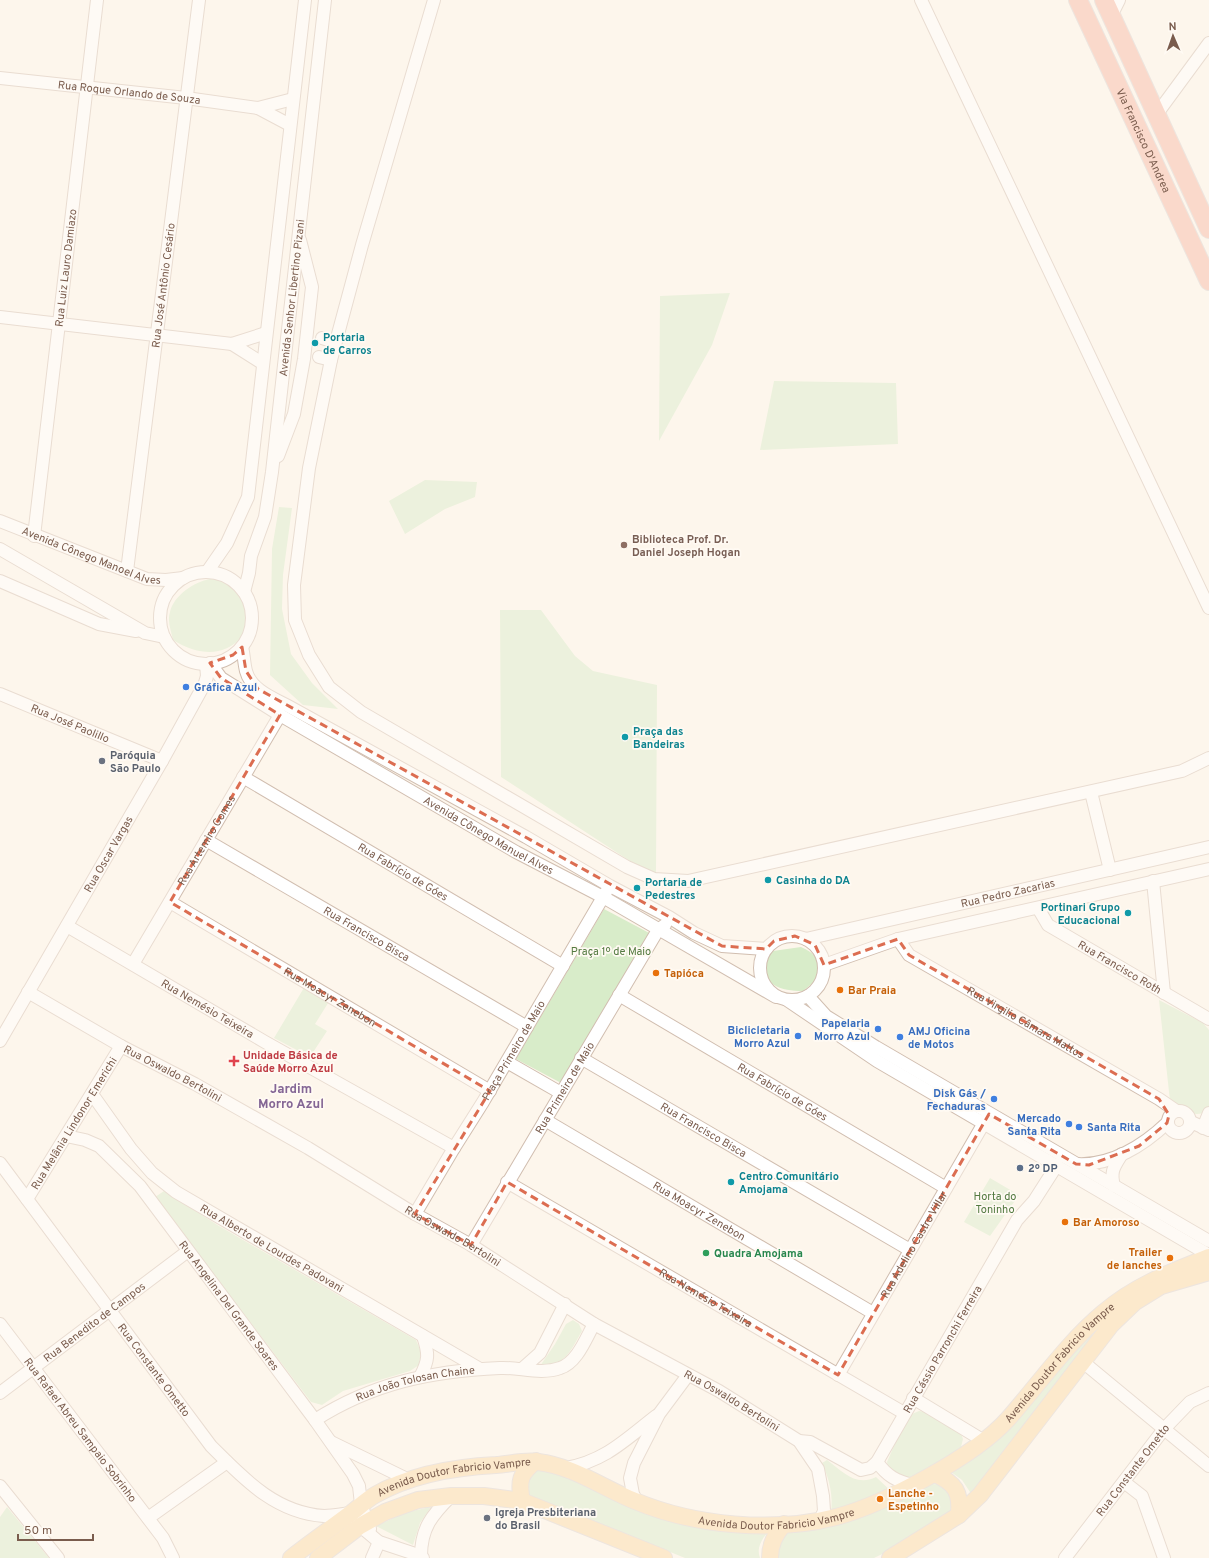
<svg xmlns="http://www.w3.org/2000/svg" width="1209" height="1558" font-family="Overpass,sans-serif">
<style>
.green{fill:#d8ecc9}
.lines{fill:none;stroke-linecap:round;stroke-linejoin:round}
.minor-casing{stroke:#d1beb0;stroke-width:14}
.major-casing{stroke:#dad1cd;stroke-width:18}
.highway-casing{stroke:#dad1cd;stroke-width:20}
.minor{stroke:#fff;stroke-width:12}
.major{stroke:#fbd9a5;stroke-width:16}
.highway{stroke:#f7b7a3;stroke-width:18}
.marked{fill:none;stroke:#dc6d51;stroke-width:3;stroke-dasharray:8 5;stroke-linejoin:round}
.culture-dot{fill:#0f9aa8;stroke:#fffaf3;stroke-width:1.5}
.education-dot{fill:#8d6e63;stroke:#fffaf3;stroke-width:1.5}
.shop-dot{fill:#3f7fe0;stroke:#fffaf3;stroke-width:1.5}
.worship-dot{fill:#6b7280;stroke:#fffaf3;stroke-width:1.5}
.food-dot{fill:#e8710a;stroke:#fffaf3;stroke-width:1.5}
.health-dot{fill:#e0444e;stroke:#fffaf3;stroke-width:1.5}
.service-dot{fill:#5c6f8a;stroke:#fffaf3;stroke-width:1.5}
.leisure-dot{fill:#2e9e5b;stroke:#fffaf3;stroke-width:1.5}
.labels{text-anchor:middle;stroke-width:3.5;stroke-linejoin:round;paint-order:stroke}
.street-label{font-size:11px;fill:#7a5c4d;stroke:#fffaf3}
.culture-label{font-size:11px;font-weight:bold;fill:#0d838f;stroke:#fffaf3;text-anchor:start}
.education-label{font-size:11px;font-weight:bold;fill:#785e54;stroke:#fffaf3;text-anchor:start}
.shop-label{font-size:11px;font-weight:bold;fill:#366cbe;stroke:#fffaf3;text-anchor:end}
.worship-label{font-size:11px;font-weight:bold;fill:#5b616d;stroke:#fffaf3;text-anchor:start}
.park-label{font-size:11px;fill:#537a41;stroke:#fffaf3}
.food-label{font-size:11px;font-weight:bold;fill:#c56008;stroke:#fffaf3;text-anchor:start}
.health-label{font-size:11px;font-weight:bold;fill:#be3a42;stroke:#fffaf3;text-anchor:start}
.service-label{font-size:11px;font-weight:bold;fill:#4e5e75;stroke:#fffaf3;text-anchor:start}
.leisure-label{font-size:11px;font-weight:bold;fill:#27864d;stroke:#fffaf3;text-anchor:start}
.quarter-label{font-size:13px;font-weight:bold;fill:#846695;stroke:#fffaf3}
</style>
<rect width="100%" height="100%" fill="#fdf6ec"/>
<!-- green -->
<g class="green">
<path d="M 730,293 L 712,345 L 659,441 L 660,296 Z"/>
<path d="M 774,381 L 896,383 L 898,444 L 760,450 Z"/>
<path d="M 425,480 L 477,482 L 475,497 L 445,509 L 405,534 L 389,501 Z"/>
<path d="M 279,507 L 292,508 L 283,575 L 282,609 L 291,654 L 312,683 L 338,709 L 303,705 L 270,675 L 272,549 Z"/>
<path d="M 210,579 C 282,585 247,686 173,640 C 171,631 167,621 170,612 C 174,595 194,582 210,579 Z"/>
<path d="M 500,610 L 541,610 L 575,656 L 593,671 L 657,685 L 656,878 L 501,777 Z"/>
<path d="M 604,909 L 653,935 L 563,1084 L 516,1059 Z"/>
<path d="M 801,947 C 813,952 817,957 821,970 L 815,981 L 803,991 C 780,991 763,986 764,960 L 773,951 Z"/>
<path d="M 305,986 L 330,1000 L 315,1024 L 327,1031 L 310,1057 L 274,1038 Z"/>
<path d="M 1159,1000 L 1203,1023 L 1209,1030 L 1209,1110 C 1194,1120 1183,1109 1170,1101 Z"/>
<path d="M 990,1178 L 1019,1195 L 990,1236 L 964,1222 Z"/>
<path d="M 164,1191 L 219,1226 L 416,1340 L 421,1352 L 419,1365 L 410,1371 L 343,1391 L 322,1405 L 311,1402 L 155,1197 Z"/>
<path d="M 573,1320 L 579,1324 L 582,1331 C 570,1351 566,1366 540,1366 L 555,1344 L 566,1324 Z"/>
<path d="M 1089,1331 L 1094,1337 L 972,1495 L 962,1480 L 951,1472 Z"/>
<path d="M 919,1411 L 926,1412 L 960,1431 L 963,1439 L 961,1447 L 919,1477 L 908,1481 L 888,1468 L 887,1462 L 907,1416 Z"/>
<path d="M 827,1460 C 843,1472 856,1487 876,1477 L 892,1492 L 831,1514 C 833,1495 830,1481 822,1463 Z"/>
<path d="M 535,1468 L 552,1471 L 587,1484 L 769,1531 C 762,1539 756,1547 760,1558 L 685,1558 L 527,1494 L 528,1471 Z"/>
<path d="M 930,1484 C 950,1484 953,1492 951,1510 L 909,1541 L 874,1558 L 779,1558 C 775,1548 781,1537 790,1532 C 798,1527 826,1528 838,1525 C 871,1516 901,1501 930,1484 Z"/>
<path d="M 7,1507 L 49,1558 L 0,1558 L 0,1517 Z"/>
<path d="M 431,1507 L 420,1523 L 413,1545 L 376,1526 L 407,1512 Z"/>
</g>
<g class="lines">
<defs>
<g id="minor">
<path d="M 434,0 L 362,245 L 331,360 L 309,468 L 294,585 L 295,620 L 309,655 L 329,687 L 361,712 L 627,867 L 654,879 L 688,881 L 1182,771 L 1209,758"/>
<path d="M 921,0 L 1209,608"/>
<path d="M 1111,16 L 1119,0"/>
<path id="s1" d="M 0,78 L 186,98 L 258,108 L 290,125"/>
<path d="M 258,108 L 293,99"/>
<path d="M 1156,115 L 1209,43"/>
<path d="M 0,317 L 232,344 L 266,333"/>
<path d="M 322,338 L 335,342"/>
<path d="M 232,344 L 262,363"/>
<path d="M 319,357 L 331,360"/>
<path d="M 278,456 L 294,414 L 304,359 L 312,287 L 300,240"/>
<path id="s2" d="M 0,521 L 147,579 L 166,580 L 183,578"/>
<path id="s3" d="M 34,536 L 97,0"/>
<path d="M 0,549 L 145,633 L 164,637"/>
<path id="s4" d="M 127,571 L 199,0"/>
<path d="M 207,572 L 227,543 L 248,497 L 305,0"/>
<circle cx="206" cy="618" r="46"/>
<path d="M 0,581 L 99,624 L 136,631"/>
<path id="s5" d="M 244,592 L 249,573 L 251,556 L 265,517 L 272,472 L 325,0"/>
<path d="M 242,647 C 244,655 244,663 246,671 C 251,690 273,698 288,706 L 526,837 L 610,886 L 669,917 L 694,933 L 722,946 L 766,949"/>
<path id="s6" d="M 210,663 L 221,678 L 280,715 L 516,852 L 603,897 L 776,997"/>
<path id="s7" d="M 0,694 L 162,761"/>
<path id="s8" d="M 243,777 L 563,966"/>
<path d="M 1091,792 L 1110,870"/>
<path id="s9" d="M 206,840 L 527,1027"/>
<path d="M 1153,881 L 1164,993"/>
<path id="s10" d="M 170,902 L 490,1091"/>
<path id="s11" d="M 1038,908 L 1048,925 L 1209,1019"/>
<path id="s12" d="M 67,926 L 265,1042 L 454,1148"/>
<circle cx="792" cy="968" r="32"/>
<path id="s13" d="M 806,939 L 1209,847"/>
<path id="s14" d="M 898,939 L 909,955 L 1159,1099 L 1175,1110"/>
<path id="s15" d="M 133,964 L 280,715"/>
<path d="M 824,965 L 898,939 L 1209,869"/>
<path id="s16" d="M 28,992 L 121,1046 L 195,1084 L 308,1148 L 415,1214 L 471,1245 L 594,1324 L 719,1391 L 799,1441 L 818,1469 L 823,1496 L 824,1511 L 820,1520"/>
<path id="s17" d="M 619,995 L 946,1188"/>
<path d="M 808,996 L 826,1016 L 876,1047 L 1209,1241"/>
<path d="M 787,1000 L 877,1061 L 1209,1255"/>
<path id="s18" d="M 0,1041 L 162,761 L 205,683 L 207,676 L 206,664"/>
<path id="s19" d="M 581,1058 L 910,1250"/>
<path d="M 507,1062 L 561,1093"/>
<path id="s20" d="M 92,1094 L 131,1149 L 152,1173 L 176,1192 L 480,1369"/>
<circle cx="1179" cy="1122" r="11"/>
<path id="s21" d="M 545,1120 L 873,1313"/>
<path d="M 1191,1122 L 1209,1130"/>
<path d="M 1203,1128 L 1209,1113"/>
<path id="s22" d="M 66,1136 L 85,1140 L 99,1146 L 140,1186 L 315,1420 L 353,1474 L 359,1486 L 361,1504 L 370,1529"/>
<path id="s23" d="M 0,1163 L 211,1446 C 243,1478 275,1513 324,1516 C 333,1516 342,1514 351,1513 L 360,1526 L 379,1542 L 421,1556 L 423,1558"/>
<path d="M 1077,1164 C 1111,1166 1144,1145 1167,1123"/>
<path id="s24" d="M 507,1182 L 904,1413"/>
<path d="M 1114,1186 C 1110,1171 1114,1167 1122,1154"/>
<path id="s25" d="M 27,1199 L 121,1046"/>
<path id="s26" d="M 415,1214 L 454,1148 L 483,1102 L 606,892"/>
<path id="s27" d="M 471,1245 L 658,930 L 665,925"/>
<path id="s28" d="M 0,1324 L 163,1538 L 173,1558"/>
<path d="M 1083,1362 L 1209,1466"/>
<path d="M 522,1369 L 540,1353 L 565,1304"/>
<path id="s29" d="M 838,1375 L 988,1116"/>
<path d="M 420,1377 C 429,1360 429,1354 423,1336"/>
<path id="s30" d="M 0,1393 L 188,1251"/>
<path d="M 913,1398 L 984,1441"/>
<path id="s31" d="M 315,1420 C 373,1383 431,1371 500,1368 C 519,1367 541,1375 560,1368 C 577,1363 586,1338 594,1324"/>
<path id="s32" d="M 799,1441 L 810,1442 L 861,1470 L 870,1468 L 877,1462 L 1017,1220 L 1034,1201 L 1057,1165"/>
<path d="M 331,1442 L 409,1480"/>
<path d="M 877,1462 C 887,1476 896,1481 913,1485"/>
<path d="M 566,1468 C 605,1461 625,1440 656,1416"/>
<path d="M 1124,1482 L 1142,1496 L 1164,1558"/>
<path d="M 0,1486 L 58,1558"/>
<path d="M 637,1502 L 633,1494 L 630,1478 L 634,1463 L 659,1414 L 688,1375"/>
<path d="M 148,1518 L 227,1462"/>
<path d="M 421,1556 C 421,1528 432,1515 451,1496"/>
<path d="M 372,1558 L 379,1542"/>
<path id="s33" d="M 1065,1558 L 1164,1429 L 1190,1402 L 1209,1393"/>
</g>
<g id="major">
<path d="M 935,1474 C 955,1483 961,1492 959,1515"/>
<path d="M 522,1501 C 518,1481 520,1473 536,1461"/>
<path id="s34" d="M 291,1558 C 310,1543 330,1529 350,1514 C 358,1508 366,1500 375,1495 C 412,1474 455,1467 496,1465 C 510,1464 525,1460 538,1462 C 573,1466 603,1488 635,1501 C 695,1526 774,1533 836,1517 C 885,1504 975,1456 1008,1419 C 1039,1384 1067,1343 1103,1313 C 1134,1286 1171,1272 1209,1257"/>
<path d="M 318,1558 L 360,1526 L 385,1512 L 418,1500 L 451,1496 L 484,1496 L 522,1501 L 664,1558"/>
<path d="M 770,1558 C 770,1544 775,1535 784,1524"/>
<path d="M 890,1558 L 959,1515 L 980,1495 L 1111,1325 L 1135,1302 L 1161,1286 L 1209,1272"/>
</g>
<g id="highway">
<path id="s35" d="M 1078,0 L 1209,281"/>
<path d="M 1104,0 L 1209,229"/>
</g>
</defs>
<!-- minor casing -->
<use href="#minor" class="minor-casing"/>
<!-- major casing -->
<use href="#major" class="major-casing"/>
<!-- highway casing -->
<use href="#highway" class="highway-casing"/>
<!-- minor -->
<use href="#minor" class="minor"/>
<!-- major -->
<use href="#major" class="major"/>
<!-- highway -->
<use href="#highway" class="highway"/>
</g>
<!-- marked area -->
<path d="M0 0H1209V1558H0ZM 242,647 L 246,671 L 258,689 L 722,946 L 766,949 L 774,941 L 795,936 L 815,945 L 824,965 L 898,939 L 909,955 L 1159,1099 L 1169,1115 L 1167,1123 L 1139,1146 L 1089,1165 L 1076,1164 L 989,1114 L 838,1375 L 507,1182 L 471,1245 L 415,1214 L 490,1091 L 170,902 L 280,715 L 221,678 L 210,663 L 233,655 Z" fill="#fdf6ec" fill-opacity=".55" fill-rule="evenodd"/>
<path class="marked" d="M 242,647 L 246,671 L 258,689 L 722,946 L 766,949 L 774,941 L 795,936 L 815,945 L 824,965 L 898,939 L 909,955 L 1159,1099 L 1169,1115 L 1167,1123 L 1139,1146 L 1089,1165 L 1076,1164 L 989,1114 L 838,1375 L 507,1182 L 471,1245 L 415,1214 L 490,1091 L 170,902 L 280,715 L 221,678 L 210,663 L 233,655 Z"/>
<!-- markers -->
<g class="culture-dot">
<circle cx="315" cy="343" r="4"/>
<circle cx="625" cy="737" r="4"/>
<circle cx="768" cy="880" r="4"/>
<circle cx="637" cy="888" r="4"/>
<circle cx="1128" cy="913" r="4"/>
<circle cx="731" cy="1182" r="4"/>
</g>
<circle class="education-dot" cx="624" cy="545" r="4"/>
<g class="shop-dot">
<circle cx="186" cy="687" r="4"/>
<circle cx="878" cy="1029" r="4"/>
<circle cx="798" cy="1036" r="4"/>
<circle cx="900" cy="1037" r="4"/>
<circle cx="994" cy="1099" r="4"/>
<circle cx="1069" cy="1124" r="4"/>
<circle cx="1079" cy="1127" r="4"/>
</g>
<g class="worship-dot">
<circle cx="102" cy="761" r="4"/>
<circle cx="487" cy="1518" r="4"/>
</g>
<g class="food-dot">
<circle cx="656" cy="973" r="4"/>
<circle cx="840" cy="990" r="4"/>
<circle cx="1065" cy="1222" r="4"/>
<circle cx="1170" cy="1258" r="4"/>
<circle cx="880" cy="1499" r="4"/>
</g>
<path class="health-dot" d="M232 1055h4v4h4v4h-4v4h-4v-4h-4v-4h4z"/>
<circle class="service-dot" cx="1020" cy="1168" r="4"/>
<circle class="leisure-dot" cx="706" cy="1253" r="4"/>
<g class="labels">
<!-- street labels -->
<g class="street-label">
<text dy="4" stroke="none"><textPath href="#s1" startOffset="130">Rua Roque Orlando de Souza</textPath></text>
<text dy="4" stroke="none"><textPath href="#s35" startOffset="155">Via Francisco D'Andrea</textPath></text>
<text dy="4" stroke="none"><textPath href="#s3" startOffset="270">Rua Luiz Lauro Damiazo</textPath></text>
<text dy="4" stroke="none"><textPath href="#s4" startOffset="288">Rua José Antônio Cesário</textPath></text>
<text dy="4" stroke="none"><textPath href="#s5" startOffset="299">Avenida Senhor Libertino Pizani</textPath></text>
<text dy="4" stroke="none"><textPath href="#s2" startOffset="98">Avenida Cônego Manoel Alves</textPath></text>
<text dy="4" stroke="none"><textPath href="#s7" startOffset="76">Rua José Paolillo</textPath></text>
<text dy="4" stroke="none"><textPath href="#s6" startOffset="329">Avenida Cônego Manuel Alves</textPath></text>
<text dy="4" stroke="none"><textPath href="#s15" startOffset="144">Rua Artemiro Gomes</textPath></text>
<text dy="4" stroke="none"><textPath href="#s18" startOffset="216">Rua Oscar Vargas</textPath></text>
<text dy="4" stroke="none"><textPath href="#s8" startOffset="186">Rua Fabrício de Góes</textPath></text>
<text dy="4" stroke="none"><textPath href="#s13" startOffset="207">Rua Pedro Zacarias</textPath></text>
<text dy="4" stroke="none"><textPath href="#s9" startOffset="186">Rua Francisco Bisca</textPath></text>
<text dy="4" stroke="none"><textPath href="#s11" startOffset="103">Rua Francisco Roth</textPath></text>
<text dy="4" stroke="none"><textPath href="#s10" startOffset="186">Rua Moacyr Zenebon</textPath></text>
<text dy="4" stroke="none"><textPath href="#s12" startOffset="163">Rua Nemésio Teixeira</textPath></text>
<text dy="4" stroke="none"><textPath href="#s14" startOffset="154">Rua Virgilio Câmara Mattos</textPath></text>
<text dy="4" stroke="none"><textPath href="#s26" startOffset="191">Praça Primeiro de Maio</textPath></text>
<text dy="4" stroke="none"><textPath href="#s16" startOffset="166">Rua Oswaldo Bertolini</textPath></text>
<text dy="4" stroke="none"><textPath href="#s27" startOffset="183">Rua Primeiro de Maio</textPath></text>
<text dy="4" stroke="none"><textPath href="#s17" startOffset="190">Rua Fabrício de Góes</textPath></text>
<text dy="4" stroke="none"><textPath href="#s25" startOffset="89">Rua Melânia Lindonor Emerichi</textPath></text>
<text dy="4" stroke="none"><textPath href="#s19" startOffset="142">Rua Francisco Bisca</textPath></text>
<text dy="4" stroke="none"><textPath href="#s21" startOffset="179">Rua Moacyr Zenebon</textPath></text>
<text dy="4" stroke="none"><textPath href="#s16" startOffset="490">Rua Oswaldo Bertolini</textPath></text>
<text dy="4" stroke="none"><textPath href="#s29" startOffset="151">Rua Adelino Castro Villar</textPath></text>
<text dy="4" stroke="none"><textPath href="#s20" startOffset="241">Rua Alberto de Lourdes Padovani</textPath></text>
<text dy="4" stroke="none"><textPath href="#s24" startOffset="230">Rua Nemésio Teixeira</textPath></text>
<text dy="4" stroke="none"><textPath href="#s22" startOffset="241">Rua Angelina Del Grande Soares</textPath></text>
<text dy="4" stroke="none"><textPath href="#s30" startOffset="118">Rua Benedito de Campos</textPath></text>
<text dy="4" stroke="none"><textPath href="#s32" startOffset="218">Rua Cássio Parronchi Ferreira</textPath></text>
<text dy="4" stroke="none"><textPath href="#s34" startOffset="859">Avenida Doutor Fabricio Vampre</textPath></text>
<text dy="4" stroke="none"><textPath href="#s23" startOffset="258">Rua Constante Ometto</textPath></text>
<text dy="4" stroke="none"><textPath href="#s31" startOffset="108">Rua João Tolosan Chaine</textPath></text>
<text dy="4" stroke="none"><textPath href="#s16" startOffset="814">Rua Oswaldo Bertolini</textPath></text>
<text dy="4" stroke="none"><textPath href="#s28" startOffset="133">Rua Rafael Abreu Sampaio Sobrinho</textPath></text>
<text dy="4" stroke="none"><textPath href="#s33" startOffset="111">Rua Constante Ometto</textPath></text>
<text dy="4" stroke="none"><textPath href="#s34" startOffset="187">Avenida Doutor Fabricio Vampre</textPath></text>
<text dy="4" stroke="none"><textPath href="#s34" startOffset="523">Avenida Doutor Fabricio Vampre</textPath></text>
</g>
<!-- culture labels -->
<g class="culture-label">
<text x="323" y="341">Portaria<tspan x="323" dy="13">de Carros</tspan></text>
<text x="633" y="735">Praça das<tspan x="633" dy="13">Bandeiras</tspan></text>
<text x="776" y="884">Casinha do DA</text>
<text x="645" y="886">Portaria de<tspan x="645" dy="13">Pedestres</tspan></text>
<text x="1120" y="911" text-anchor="end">Portinari Grupo<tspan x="1120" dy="13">Educacional</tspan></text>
<text x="739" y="1180">Centro Comunitário<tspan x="739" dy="13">Amojama</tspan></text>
</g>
<!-- education labels -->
<g class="education-label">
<text x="632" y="543">Biblioteca Prof. Dr.<tspan x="632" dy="13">Daniel Joseph Hogan</tspan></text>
</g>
<!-- shop labels -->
<g class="shop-label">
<text x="194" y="691" text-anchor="start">Gráfica Azul</text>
<text x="870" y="1027">Papelaria<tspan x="870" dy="13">Morro Azul</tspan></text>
<text x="790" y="1034">Biclicletaria<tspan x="790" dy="13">Morro Azul</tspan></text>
<text x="908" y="1035" text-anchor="start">AMJ Oficina<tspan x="908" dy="13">de Motos</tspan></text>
<text x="986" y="1097">Disk Gás /<tspan x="986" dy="13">Fechaduras</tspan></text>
<text x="1061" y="1122">Mercado<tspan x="1061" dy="13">Santa Rita</tspan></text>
<text x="1087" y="1131" text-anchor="start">Santa Rita</text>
</g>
<!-- worship labels -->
<g class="worship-label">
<text x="110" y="759">Paróquia<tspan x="110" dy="13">São Paulo</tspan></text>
<text x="495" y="1516">Igreja Presbiteriana<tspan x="495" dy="13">do Brasil</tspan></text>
</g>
<!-- park labels -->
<g class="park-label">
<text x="611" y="955">Praça 1º de Maio</text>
<text x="995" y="1200">Horta do<tspan x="995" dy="13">Toninho</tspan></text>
</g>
<!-- food labels -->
<g class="food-label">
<text x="664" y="977">Tapióca</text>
<text x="848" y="994">Bar Praia</text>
<text x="1073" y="1226">Bar Amoroso</text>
<text x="1162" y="1256" text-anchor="end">Trailer<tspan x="1162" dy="13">de lanches</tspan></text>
<text x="888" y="1497">Lanche -<tspan x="888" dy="13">Espetinho</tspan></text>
</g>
<!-- health labels -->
<g class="health-label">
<text x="243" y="1059">Unidade Básica de<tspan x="243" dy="13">Saúde Morro Azul</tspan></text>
</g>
<!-- service labels -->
<g class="service-label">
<text x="1028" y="1172">2º DP</text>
</g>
<!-- leisure labels -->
<g class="leisure-label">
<text x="714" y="1257">Quadra Amojama</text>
</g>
<!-- quarter labels -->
<g class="quarter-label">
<text x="291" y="1093">Jardim<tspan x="291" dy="15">Morro Azul</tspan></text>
</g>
</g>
<!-- north arrow -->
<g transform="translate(1173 36) rotate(358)" stroke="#fffaf3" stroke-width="3" paint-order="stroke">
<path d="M0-3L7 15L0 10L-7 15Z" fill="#7a5c4d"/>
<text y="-6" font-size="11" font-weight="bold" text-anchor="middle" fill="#7a5c4d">N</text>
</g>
<!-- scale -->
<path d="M18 1534v6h75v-6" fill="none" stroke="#7a5c4d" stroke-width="2"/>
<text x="24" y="1534" font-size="12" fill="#7a5c4d" stroke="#fffaf3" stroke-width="3" paint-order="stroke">50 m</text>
</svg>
